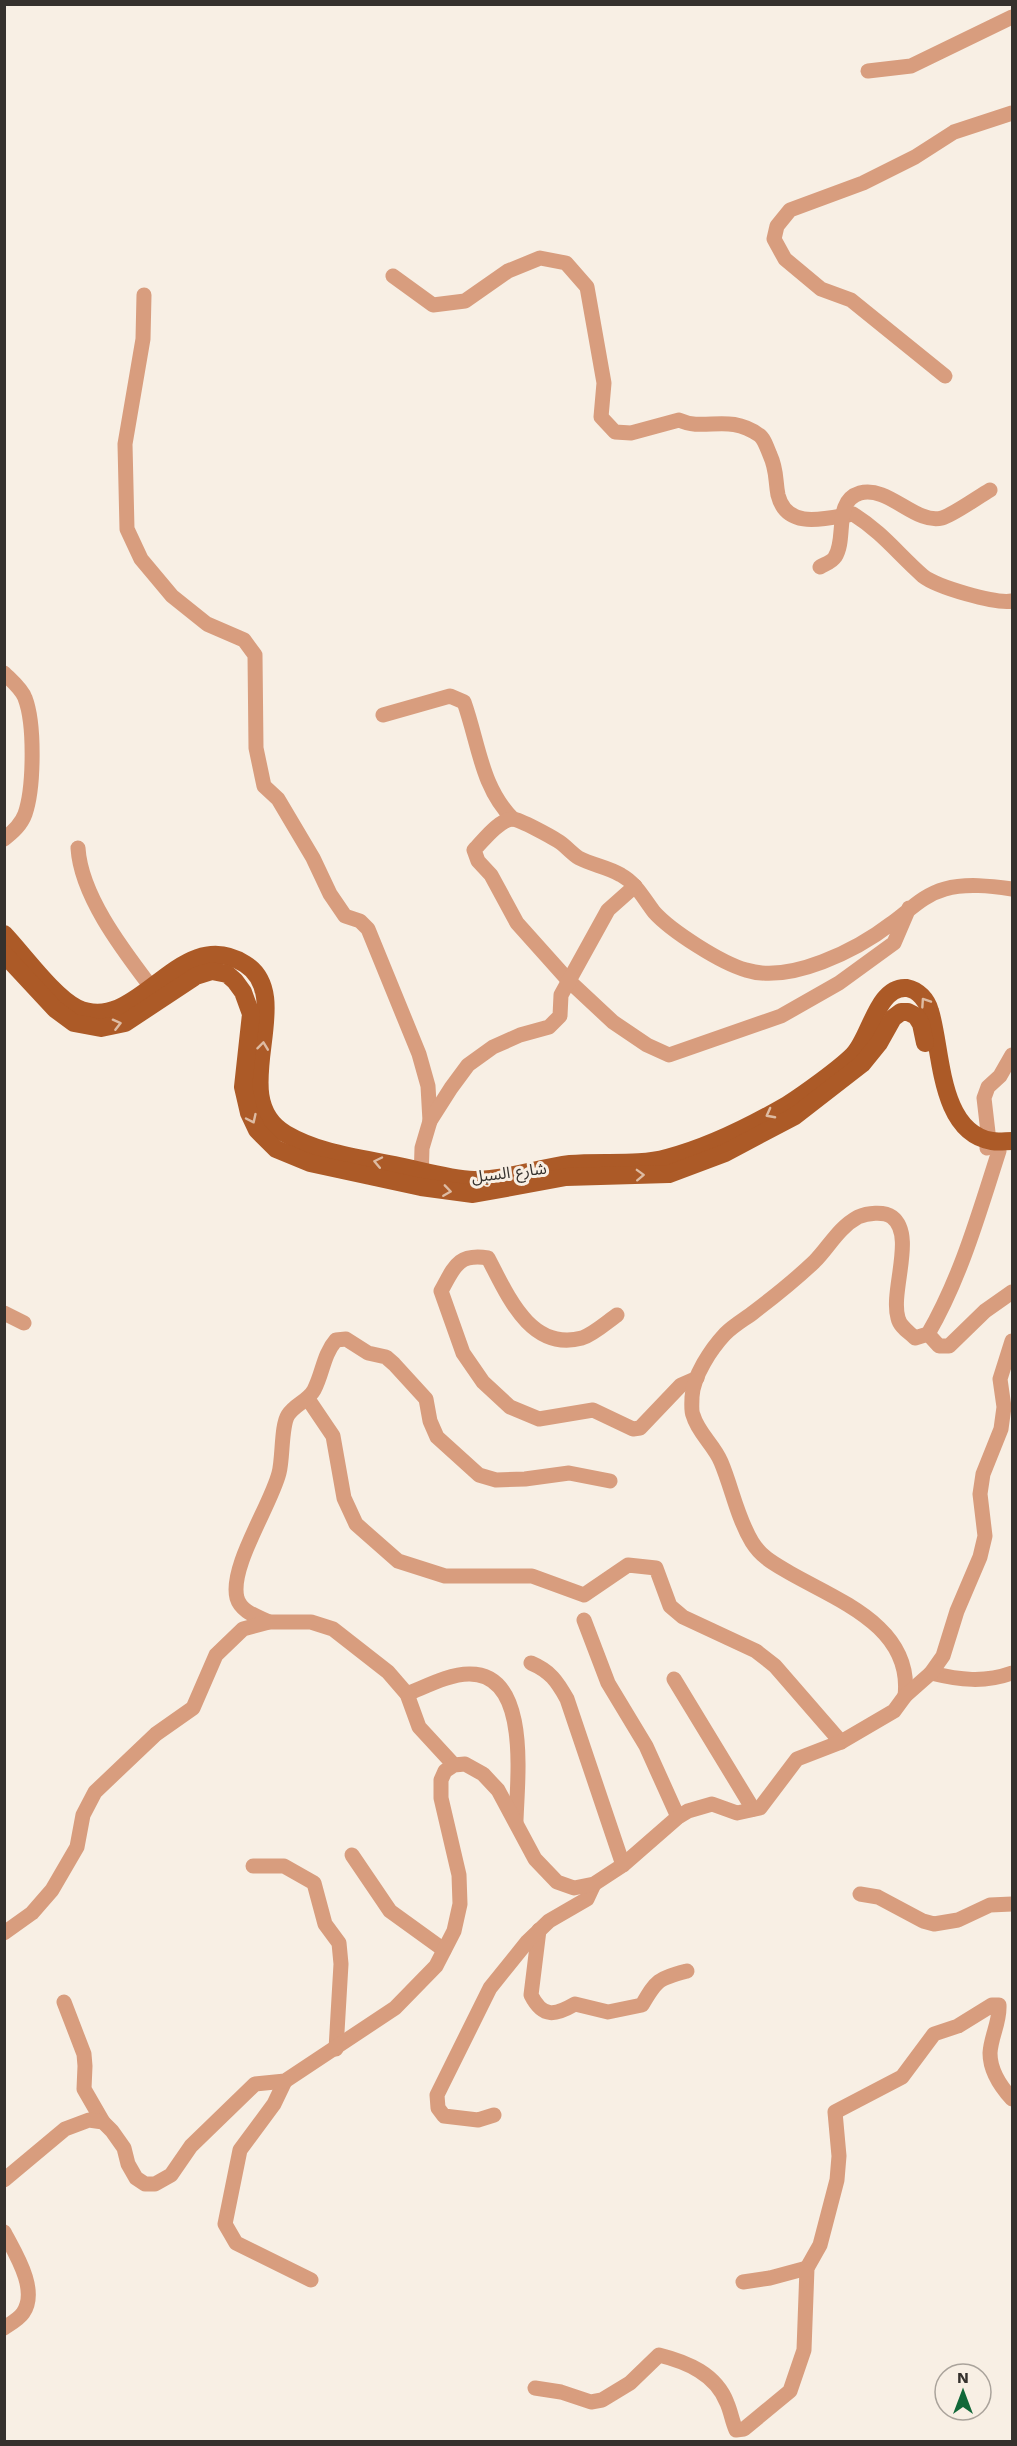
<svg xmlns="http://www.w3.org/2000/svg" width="1017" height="2446" font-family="'Work Sans','Noto Sans Arabic',sans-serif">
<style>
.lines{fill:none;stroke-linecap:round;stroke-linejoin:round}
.minor{stroke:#d89d7e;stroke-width:15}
.major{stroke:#ac5a27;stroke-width:18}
.oneway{stroke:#ddbba2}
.labels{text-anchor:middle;stroke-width:6;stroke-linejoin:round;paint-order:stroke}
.street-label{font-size:16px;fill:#35312d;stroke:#f8efe4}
</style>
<rect width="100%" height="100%" fill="#f8efe4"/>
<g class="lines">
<!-- minor -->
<g class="minor">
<path d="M 868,71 L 911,66 L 1012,17"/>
<path d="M 393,276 L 433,305 L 465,301 L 508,271 L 540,258 L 566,263 L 587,287 L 604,383 L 601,417 L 615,432 L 631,433 L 679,420 C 705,432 728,413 759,435 C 764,438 767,448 770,455 C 777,470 775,479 778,495 C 787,531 827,518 853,514 C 883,533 898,554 923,576 C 937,587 995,604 1012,601"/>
<path d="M 144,295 L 143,339 L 125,444 L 127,529 L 141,559 L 172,596 L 207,624 L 244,640 L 255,655 L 256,748 L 264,786 L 278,799 L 313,858 L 330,894 L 345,916 L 360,921 L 368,929 L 419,1054 L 428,1086 L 430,1121"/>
<path d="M 945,376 L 851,300 L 821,289 L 785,259 L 774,239 L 777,226 L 790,210 L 863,183 L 915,157 L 954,132 L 1012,113"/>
<path d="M 820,567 C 825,564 832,562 835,557 C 847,539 833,501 860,493 C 888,485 916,525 942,518 C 953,515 978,497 990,490"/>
<path d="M 4,673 C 11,680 22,689 25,698 C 35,724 34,788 25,814 C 21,825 13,832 4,839"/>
<path d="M 383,715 L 450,696 L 464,702 C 479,744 481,787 513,819"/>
<path d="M 78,848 C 81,896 123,950 151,987"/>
<path d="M 909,908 L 894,943 L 839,983 L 781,1016 L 669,1055 L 647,1045 L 613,1022 L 568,980 L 517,923 L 491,875 L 478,861 L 474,850 C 483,841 499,819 513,819 C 521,820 550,836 558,841 C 565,845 571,853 579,858 C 592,865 608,867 621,875 C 636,883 644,899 654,912 C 671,931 721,963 746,970 C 790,984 857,950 892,923 C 910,910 923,895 945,889 C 966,883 991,886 1012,889"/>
<path d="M 987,1148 L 989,1141 L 984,1098 L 988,1087 L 1000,1076 L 1012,1055"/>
<path d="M 421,1181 L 422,1148 L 430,1121 L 451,1088 L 468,1065 L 493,1047 L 520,1035 L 549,1027 L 560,1016 L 561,995 L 608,910 L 635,886"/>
<path d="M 4,1313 L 24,1323"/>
<path d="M 617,1315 C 607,1322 594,1334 582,1338 C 530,1352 507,1294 488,1258 C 457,1253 454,1268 441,1291 L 463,1353 L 483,1382 L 510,1407 L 539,1419 L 593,1410 L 633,1429 L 640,1428 L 681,1385 L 697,1378"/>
<path d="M 928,1334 L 939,1346 L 949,1346 L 985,1311 L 1012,1292"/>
<path d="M 308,1399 L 333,1436 L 344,1498 L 356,1524 L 398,1561 L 445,1576 L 532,1576 L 584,1595 L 628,1565 L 656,1568 L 670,1606 L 683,1617 L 756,1651 L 775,1666 L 841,1742"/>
<path d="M 584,1620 L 608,1683 L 646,1746 L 678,1817"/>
<path d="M 269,1622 C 257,1616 241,1612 237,1598 C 229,1567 271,1505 279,1473 C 283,1459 281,1426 288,1415 C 295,1404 308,1401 314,1390 C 323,1373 323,1355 336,1340 L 346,1339 L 368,1353 L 386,1357 L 394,1364 L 426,1399 L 430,1421 L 437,1437 L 479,1475 L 496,1480 L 525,1479 L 569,1473 L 610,1481"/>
<path d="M 531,1663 C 550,1671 557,1681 567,1699 L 623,1865"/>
<path d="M 931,1673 C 960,1680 984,1683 1012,1673"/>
<path d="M 674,1679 L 753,1809"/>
<path d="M 407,1694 C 425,1687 449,1674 469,1674 C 531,1673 517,1781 516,1821"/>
<path d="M 905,1696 C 913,1627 839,1601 790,1573 C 775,1564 762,1558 752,1542 C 737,1517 732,1488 721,1462 C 714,1445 698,1433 693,1415 C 691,1411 692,1402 692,1397 C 693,1376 711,1349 725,1334 C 734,1325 745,1319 754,1312 C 775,1296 795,1280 814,1262 C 829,1247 838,1228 858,1217 C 867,1213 884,1211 892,1217 C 916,1235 890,1291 898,1318 C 900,1327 909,1332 915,1338 L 928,1334 C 961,1277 979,1213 999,1151"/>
<path d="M 352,1855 L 390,1911 L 444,1950"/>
<path d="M 253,1866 L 284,1866 L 314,1883 L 325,1924 L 339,1943 L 341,1964 L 336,2049"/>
<path d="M 860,1894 L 878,1897 L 923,1921 L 934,1924 L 958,1920 L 990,1905 L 1012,1904"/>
<path d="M 539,1930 L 531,1995 C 543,2019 556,2015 575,2004 L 608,2012 L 642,2005 C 657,1979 658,1979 687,1971"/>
<path d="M 4,1933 L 32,1913 L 52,1890 L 77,1847 L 83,1815 L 95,1792 L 156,1734 L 193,1708 L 216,1655 L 243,1629 L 269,1622 L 311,1622 L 333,1629 L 388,1672 L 407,1694 L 419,1727 L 454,1765"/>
<path d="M 64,2002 L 84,2054 L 85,2066 L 84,2089 L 103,2122"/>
<path d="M 285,2081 L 274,2104 L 240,2150 L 225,2224 L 236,2243 L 311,2280"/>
<path d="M 494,2115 L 478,2120 L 444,2116 L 438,2108 L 437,2095 L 490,1988 L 527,1942 L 549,1921 L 587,1899 L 594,1884"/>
<path d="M 4,2180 L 65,2129 L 89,2120 L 103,2122 L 112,2131 L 124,2148 L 128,2164 L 136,2178 L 145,2184 L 155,2184 L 171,2175 L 191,2146 L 255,2084 L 285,2081 L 395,2008 L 436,1966 L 454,1931 L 460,1904 L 459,1875 L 441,1798 L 441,1780 L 445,1771 L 454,1765 L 465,1764 L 483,1774 L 498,1790 L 535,1859 L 557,1882 L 574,1888 L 594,1884 L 623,1865 L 678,1817 L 688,1811 L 712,1804 L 737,1813 L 760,1808 L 797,1759 L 841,1742 L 894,1711 L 905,1696 L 931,1673 L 943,1656 L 957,1611 L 980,1557 L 985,1536 L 980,1494 L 983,1474 L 1001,1429 L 1004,1407 L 1000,1379 L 1012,1341"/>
<path d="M 4,2232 C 15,2253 39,2290 23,2313 C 19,2319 10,2324 4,2328"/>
<path d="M 743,2282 L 770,2278 L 807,2268"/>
<path d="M 535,2388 L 561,2392 L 591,2402 L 602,2400 L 630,2383 L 659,2355 C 687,2362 716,2374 727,2403 C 731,2412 732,2421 736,2430 L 744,2429 L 790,2391 L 804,2350 L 807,2268 L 820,2245 L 837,2180 L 839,2156 L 835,2112 L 902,2077 L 934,2034 L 958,2026 L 992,2005 L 999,2005 C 1000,2022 991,2036 990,2053 C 990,2070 1001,2087 1012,2099"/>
</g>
<!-- major -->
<g class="major">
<path d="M 4,934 C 23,954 54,997 77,1008 C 139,1037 179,922 245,964 C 299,998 223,1098 286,1134 C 320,1154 361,1158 399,1166 C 423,1171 450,1179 474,1180 C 506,1180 538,1168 570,1164 C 600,1161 639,1166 667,1158 C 709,1147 749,1127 787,1105 C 804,1094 839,1069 853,1055 C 870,1039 877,985 907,988 C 918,990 927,1000 930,1011 C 942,1048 938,1132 992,1141 C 998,1142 1006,1141 1012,1141"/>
<path d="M 4,954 L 55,1009 L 74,1023 L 101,1028 L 125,1023 L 196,976 L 212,971 L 227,974 L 235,981 L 243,992 L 251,1014 L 243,1087 L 249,1113 L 257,1130 L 276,1149 L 310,1163 L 421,1187 L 473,1194 L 566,1177 L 669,1174 L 725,1153 L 795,1116 L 862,1064 L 879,1043 L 893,1018 L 901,1012 L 908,1012 L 916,1016 L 921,1024 L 925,1043"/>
</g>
</g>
<!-- one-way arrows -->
<defs><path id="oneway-chevron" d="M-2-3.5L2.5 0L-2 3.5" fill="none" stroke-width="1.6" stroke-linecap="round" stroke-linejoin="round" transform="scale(1.5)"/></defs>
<g class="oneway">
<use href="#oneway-chevron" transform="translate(925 1002) rotate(-124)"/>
<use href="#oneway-chevron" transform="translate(117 1024) rotate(-14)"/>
<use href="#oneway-chevron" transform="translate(263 1046) rotate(-83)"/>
<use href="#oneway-chevron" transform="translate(770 1114) rotate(152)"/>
<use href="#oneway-chevron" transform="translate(252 1119) rotate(65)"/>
<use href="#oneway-chevron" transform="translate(378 1162) rotate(-168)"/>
<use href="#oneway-chevron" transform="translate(640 1175) rotate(-2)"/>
<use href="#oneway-chevron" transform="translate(447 1191) rotate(8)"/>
</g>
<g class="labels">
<!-- street labels -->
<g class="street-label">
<text transform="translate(509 1172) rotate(-7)" y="6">شارع السبل</text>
</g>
</g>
<!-- border -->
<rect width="1017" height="2446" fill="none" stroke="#35312d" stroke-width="12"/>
<!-- north arrow -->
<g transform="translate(963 2392)"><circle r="28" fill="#f8efe4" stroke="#aaa39b" stroke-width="1.5"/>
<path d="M0-4.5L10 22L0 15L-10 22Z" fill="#116839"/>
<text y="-9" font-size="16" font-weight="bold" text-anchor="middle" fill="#35312d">N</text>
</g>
</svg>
